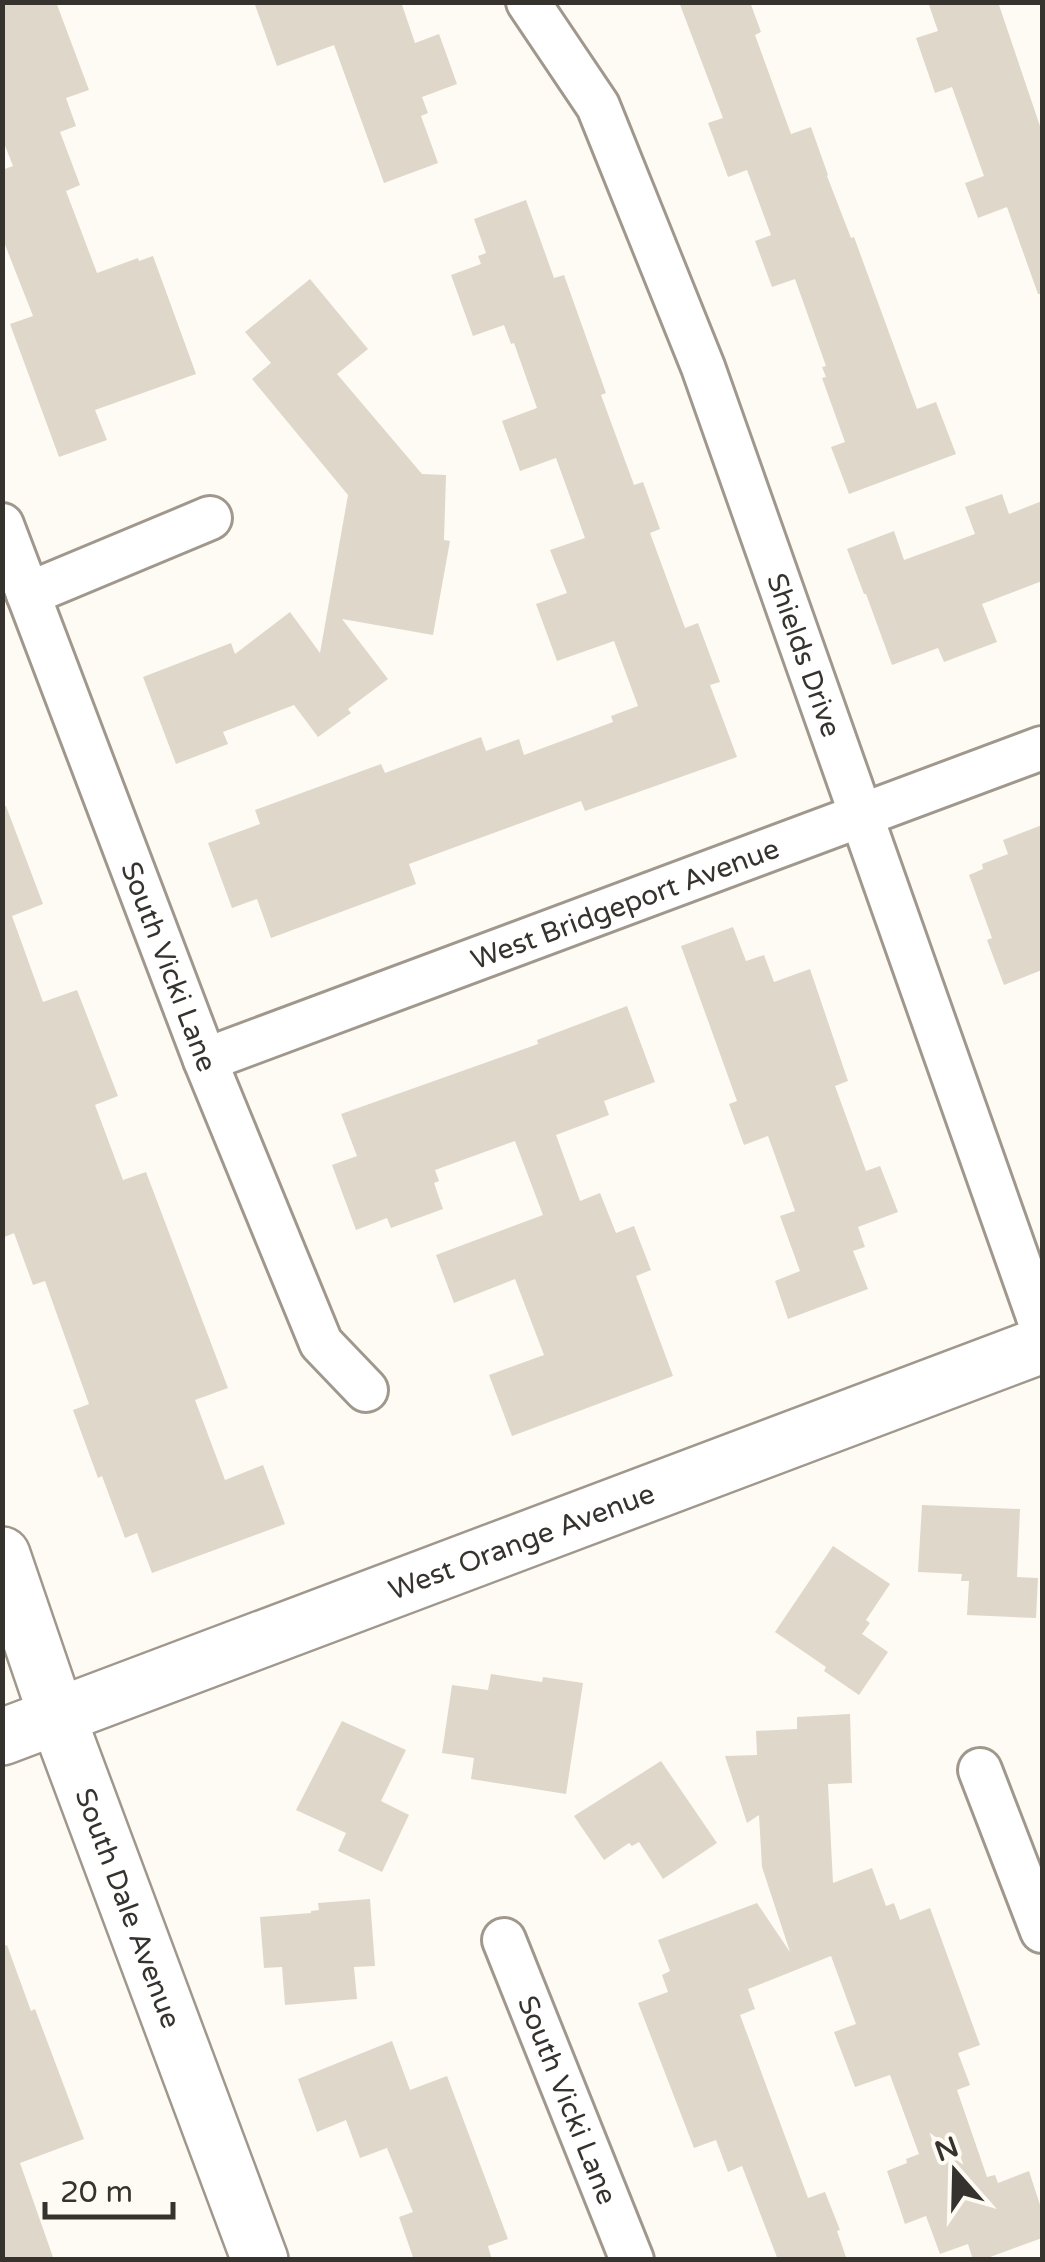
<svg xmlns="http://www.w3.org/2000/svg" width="1045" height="2262" font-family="'Varela Round',sans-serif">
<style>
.building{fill:#dfd7ca}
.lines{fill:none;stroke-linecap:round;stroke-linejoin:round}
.street-casing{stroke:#a0988c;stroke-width:48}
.secondary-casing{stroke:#a0988c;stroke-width:60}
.street{stroke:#fff;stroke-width:42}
.secondary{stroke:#fff;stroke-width:55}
.labels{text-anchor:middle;stroke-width:10;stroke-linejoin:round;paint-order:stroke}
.street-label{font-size:28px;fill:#36332e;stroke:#fefbf5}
</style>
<rect width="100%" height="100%" fill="#fefbf5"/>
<!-- building -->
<g class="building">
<path d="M 2,2 L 56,2 L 89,90 L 66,98 L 76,126 L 60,132 L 80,185 L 66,191 L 97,273 L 138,258 L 139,261 L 153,256 L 196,374 L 95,410 L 107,440 L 59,457 L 10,324 L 33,316 L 2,237 L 2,170 L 13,166 L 2,138 Z"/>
<path d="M 254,2 L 401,2 L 415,43 L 439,34 L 457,84 L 422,97 L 428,113 L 421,116 L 438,163 L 384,183 L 334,45 L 277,66 Z"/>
<path d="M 679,2 L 750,2 L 761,32 L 755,35 L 791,134 L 811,127 L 828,175 L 827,176 L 851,238 L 854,237 L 917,409 L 936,402 L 956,454 L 849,494 L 831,447 L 845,442 L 822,378 L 826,377 L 822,367 L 826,366 L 795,279 L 772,287 L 755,241 L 771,235 L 747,170 L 728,177 L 708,123 L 723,118 Z"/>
<path d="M 928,2 L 998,2 L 1042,132 L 1042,294 L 1038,294 L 1007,207 L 978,218 L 965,183 L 984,176 L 952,87 L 935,93 L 916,38 L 938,31 Z"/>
<path d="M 526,200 L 554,278 L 564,275 L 606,393 L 601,395 L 634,485 L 643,482 L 660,529 L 650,533 L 685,628 L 698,623 L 720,682 L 710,685 L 737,757 L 585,811 L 581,801 L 409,864 L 416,884 L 271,938 L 257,899 L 232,908 L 208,843 L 260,824 L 255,810 L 381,764 L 385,773 L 481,737 L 486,751 L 519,739 L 524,755 L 613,722 L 611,716 L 638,706 L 614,641 L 557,661 L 536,604 L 567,593 L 550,550 L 585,538 L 556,458 L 520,471 L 502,421 L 537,408 L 514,343 L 511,344 L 504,325 L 473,336 L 451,275 L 481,264 L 478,256 L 486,253 L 474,219 Z"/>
<path d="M 310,279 L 368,349 L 337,374 L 422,474 L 446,475 L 444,540 L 450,541 L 433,635 L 342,619 L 388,679 L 348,709 L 351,713 L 318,737 L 294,705 L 223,732 L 228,744 L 176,764 L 143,677 L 231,643 L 235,654 L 290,612 L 320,653 L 348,495 L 252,379 L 271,363 L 245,332 Z"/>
<path d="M 1002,494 L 1009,514 L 1042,501 L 1042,581 L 982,604 L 997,642 L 944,662 L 938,648 L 892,665 L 866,594 L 864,594 L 847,549 L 894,531 L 904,560 L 975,534 L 965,507 Z"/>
<path d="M 6,806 L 43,904 L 12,916 L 43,1002 L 77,990 L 118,1096 L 95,1105 L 123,1180 L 146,1172 L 228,1388 L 195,1400 L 225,1480 L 263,1465 L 285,1524 L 152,1573 L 137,1533 L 125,1538 L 102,1476 L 98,1478 L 73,1410 L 89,1404 L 45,1281 L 33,1285 L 14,1233 L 2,1238 L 2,807 Z"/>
<path d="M 1042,825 L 1042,970 L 1004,985 L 987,940 L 992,938 L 969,875 L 983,869 L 982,864 L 1008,854 L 1003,840 Z"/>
<path d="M 733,927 L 746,961 L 764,955 L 774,982 L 810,969 L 848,1081 L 835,1086 L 866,1171 L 880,1166 L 898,1212 L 858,1227 L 865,1247 L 853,1251 L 868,1289 L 788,1319 L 775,1281 L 800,1271 L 780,1216 L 795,1211 L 768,1136 L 744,1145 L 729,1104 L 737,1101 L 681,946 Z"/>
<path d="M 627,1006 L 655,1082 L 604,1101 L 609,1115 L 556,1135 L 580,1201 L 600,1193 L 616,1233 L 634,1226 L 651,1270 L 636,1276 L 673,1376 L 512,1436 L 489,1375 L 544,1355 L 515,1279 L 454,1303 L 436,1255 L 543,1215 L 515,1141 L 435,1170 L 439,1181 L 434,1183 L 443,1209 L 391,1228 L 387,1218 L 356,1230 L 332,1165 L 357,1156 L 341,1114 L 538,1044 L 537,1040 Z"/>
<path d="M 922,1505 L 1020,1509 L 1017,1577 L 1038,1578 L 1036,1618 L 967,1615 L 969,1581 L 961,1581 L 962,1574 L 918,1572 Z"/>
<path d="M 833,1546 L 890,1584 L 866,1620 L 870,1623 L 862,1634 L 888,1652 L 859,1695 L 824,1671 L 826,1667 L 775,1632 Z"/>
<path d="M 491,1674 L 542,1682 L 543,1677 L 583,1683 L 566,1794 L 471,1779 L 474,1758 L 442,1753 L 452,1685 L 488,1690 Z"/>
<path d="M 850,1714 L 852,1783 L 828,1784 L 833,1883 L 872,1868 L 886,1906 L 894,1903 L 900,1920 L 930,1908 L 980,2045 L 958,2053 L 970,2085 L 957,2090 L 987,2177 L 995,2175 L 998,2183 L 1029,2171 L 1042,2211 L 1042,2238 L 982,2260 L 973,2260 L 968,2244 L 940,2254 L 926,2216 L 905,2224 L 887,2171 L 907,2163 L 906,2159 L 919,2154 L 890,2075 L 855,2087 L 834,2032 L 856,2024 L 831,1956 L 748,1989 L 755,2009 L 740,2015 L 808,2198 L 825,2192 L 840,2230 L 837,2231 L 847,2260 L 778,2260 L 742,2166 L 728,2172 L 716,2140 L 694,2148 L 638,2003 L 668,1992 L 662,1975 L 670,1971 L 658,1940 L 757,1903 L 790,1952 L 762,1867 L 759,1815 L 747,1823 L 725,1756 L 757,1755 L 756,1731 L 797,1729 L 797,1717 Z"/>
<path d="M 342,1721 L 406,1750 L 381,1801 L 409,1815 L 382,1872 L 338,1851 L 346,1833 L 296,1810 Z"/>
<path d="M 661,1761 L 717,1843 L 663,1879 L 639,1842 L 632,1846 L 629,1843 L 604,1860 L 574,1816 Z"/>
<path d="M 370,1899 L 375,1966 L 354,1967 L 357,1999 L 285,2005 L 282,1967 L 264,1968 L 260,1917 L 311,1913 L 311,1911 L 319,1910 L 318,1903 Z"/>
<path d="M 7,1945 L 31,2011 L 35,2009 L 84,2139 L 20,2163 L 54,2260 L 2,2260 L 2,1946 Z"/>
<path d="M 392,2041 L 410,2090 L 447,2076 L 508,2239 L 488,2246 L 492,2260 L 414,2260 L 399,2217 L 413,2212 L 387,2148 L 360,2158 L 346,2120 L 317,2132 L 298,2079 Z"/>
</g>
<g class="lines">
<defs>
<g id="street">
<path id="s1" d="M 528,2 L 598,106 L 703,367 L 1042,1328"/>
<path id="s2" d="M 2,525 L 205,1060 L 321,1343 L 366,1390"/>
<path d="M 28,594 L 210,518"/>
<path id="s3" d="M 205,1060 L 1042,748"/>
<path d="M 980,1770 L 1042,1931"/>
<path id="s4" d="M 504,1940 L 632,2260"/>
</g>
<g id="secondary">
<path id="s5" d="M 2,1555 L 57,1716 L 260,2260"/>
<path id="s6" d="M 2,1737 L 1042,1345"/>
</g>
</defs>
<!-- street casing -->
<use href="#street" class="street-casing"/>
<!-- secondary casing -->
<use href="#secondary" class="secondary-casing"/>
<!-- street -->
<use href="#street" class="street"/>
<!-- secondary -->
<use href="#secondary" class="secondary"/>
</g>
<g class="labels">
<!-- street labels -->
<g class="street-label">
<text dy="10" stroke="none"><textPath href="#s1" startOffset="712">Shields Drive</textPath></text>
<text dy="10" stroke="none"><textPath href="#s3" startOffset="448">West Bridgeport Avenue</textPath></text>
<text dy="10" stroke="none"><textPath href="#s2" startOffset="472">South Vicki Lane</textPath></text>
<text dy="10" stroke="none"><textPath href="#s6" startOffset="555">West Orange Avenue</textPath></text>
<text dy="10" stroke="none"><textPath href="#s5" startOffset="375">South Dale Avenue</textPath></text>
<text dy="10" stroke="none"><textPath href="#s4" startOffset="172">South Vicki Lane</textPath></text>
</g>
</g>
<!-- border -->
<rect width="1045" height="2262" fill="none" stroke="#36332e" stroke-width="10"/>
<!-- north arrow -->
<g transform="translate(955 2172) rotate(340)" stroke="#fefbf5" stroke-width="8" paint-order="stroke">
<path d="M0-8L18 38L0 25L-18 38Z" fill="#36332e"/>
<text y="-15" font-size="28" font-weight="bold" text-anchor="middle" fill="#36332e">N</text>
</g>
<!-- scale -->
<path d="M45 2202v15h128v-15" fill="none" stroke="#36332e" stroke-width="5"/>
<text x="60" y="2202" font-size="30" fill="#36332e" stroke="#fefbf5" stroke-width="8" paint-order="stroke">20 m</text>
</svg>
